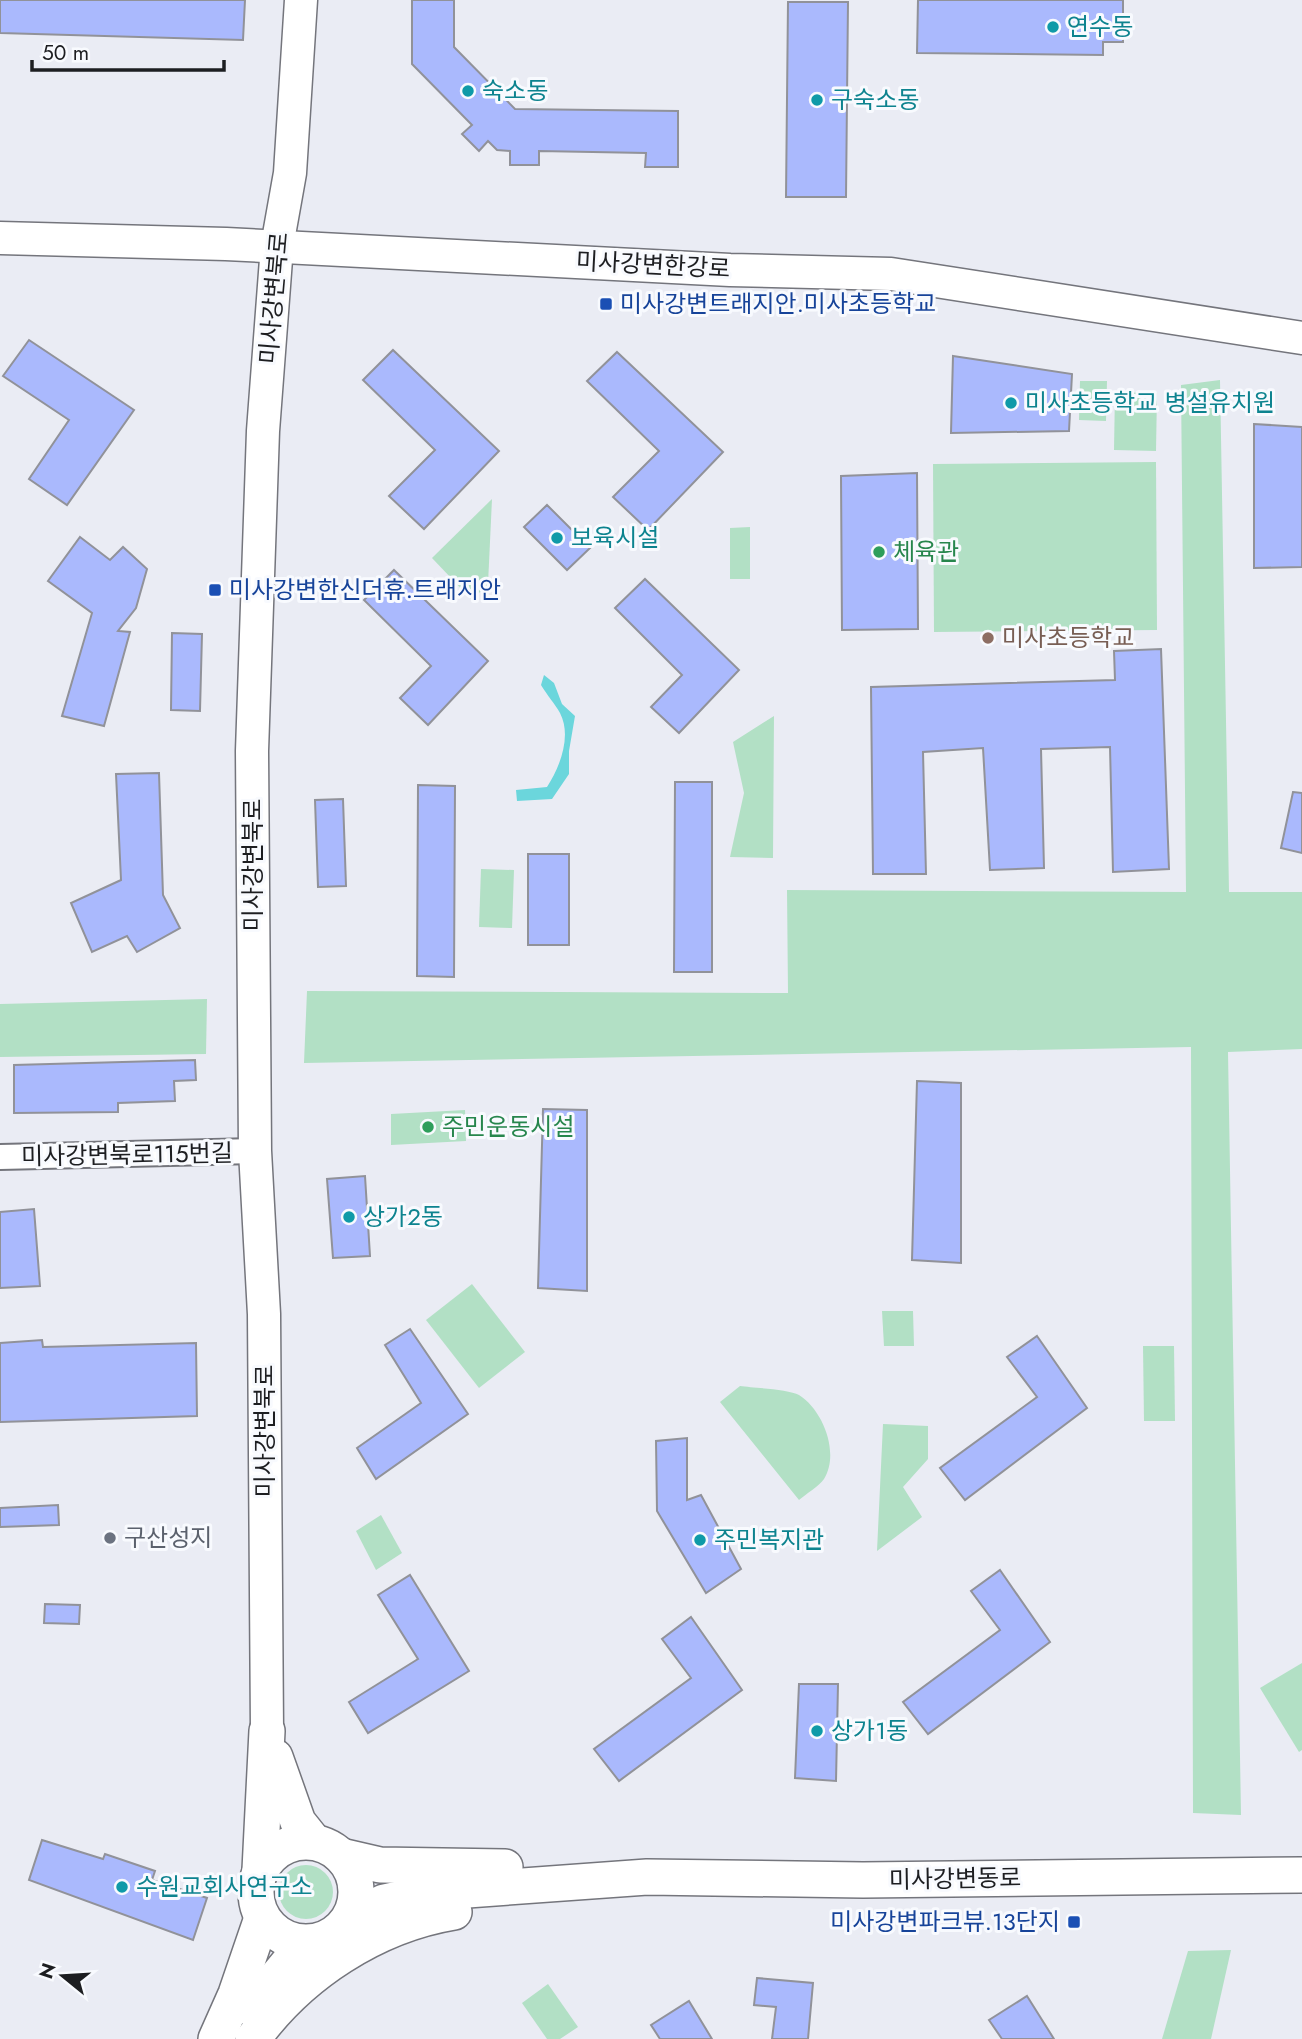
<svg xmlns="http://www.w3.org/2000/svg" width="1302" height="2039" font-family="Jost,'Noto Sans KR',sans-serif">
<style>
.green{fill:#b2e0c5}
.water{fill:#6bd6dc}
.building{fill:#aab9fd;stroke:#919299;stroke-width:2}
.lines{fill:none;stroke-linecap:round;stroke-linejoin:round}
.minor-casing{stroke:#74757c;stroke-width:28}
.tertiary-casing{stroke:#74757c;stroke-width:35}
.secondary-casing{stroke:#74757c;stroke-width:38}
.minor{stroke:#fff;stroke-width:24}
.tertiary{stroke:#fff;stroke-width:32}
.secondary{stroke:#fff;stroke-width:35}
.culture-dot{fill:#0f9aa8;stroke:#f8fafe;stroke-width:2.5}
.transit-dot{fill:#1a4fb4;stroke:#f8fafe;stroke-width:2.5}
.leisure-dot{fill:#2e9e5b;stroke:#f8fafe;stroke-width:2.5}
.education-dot{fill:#8d6e63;stroke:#f8fafe;stroke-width:2.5}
.worship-dot{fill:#6b7280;stroke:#f8fafe;stroke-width:2.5}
.labels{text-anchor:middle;stroke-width:6;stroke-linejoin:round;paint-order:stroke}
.culture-label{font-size:24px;fill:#0d838f;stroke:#f8fafe;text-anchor:start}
.street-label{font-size:24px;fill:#1d1e21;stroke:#f8fafe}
.transit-label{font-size:24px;fill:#164399;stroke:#f8fafe;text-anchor:start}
.leisure-label{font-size:24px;fill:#27864d;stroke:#f8fafe;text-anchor:start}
.education-label{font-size:24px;fill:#785e54;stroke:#f8fafe;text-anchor:start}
.worship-label{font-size:24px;fill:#5b616d;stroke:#f8fafe;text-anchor:start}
</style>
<rect width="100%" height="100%" fill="#eaecf4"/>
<!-- green -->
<g class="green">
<path d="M 1220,380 L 1229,892 L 1302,892 L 1302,1049 L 1228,1052 L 1241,1815 L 1193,1813 L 1191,1047 L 304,1063 L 307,991 L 788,993 L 787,890 L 1186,892 L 1181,385 Z"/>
<path d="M 1080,381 L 1107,381 L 1106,421 L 1079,420 Z"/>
<path d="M 1115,392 L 1157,393 L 1156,451 L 1114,450 Z"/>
<path d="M 1156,462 L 1157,630 L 934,632 L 933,464 Z"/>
<path d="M 492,499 L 488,584 L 472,600 L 432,558 Z"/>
<path d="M 750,527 L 750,579 L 730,579 L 730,528 Z"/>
<path d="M 774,716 L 773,858 L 730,857 L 744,793 L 733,742 Z"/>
<path d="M 481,869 L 514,870 L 512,928 L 479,927 Z"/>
<path d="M 207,999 L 206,1054 L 0,1057 L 0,1004 Z"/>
<path d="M 465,1110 L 466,1141 L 391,1145 L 391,1114 Z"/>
<path d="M 472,1284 L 525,1352 L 479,1388 L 426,1320 Z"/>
<path d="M 882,1311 L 913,1311 L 914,1346 L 884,1346 Z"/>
<path d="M 1143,1346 L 1174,1346 L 1175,1421 L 1144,1421 Z"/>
<path d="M 740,1386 C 754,1388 789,1389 799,1395 C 823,1410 840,1453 824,1479 C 819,1486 806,1494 799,1500 L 720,1402 Z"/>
<path d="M 883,1424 L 928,1426 L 928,1459 L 903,1487 L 922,1517 L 877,1551 Z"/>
<path d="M 381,1515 L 402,1553 L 376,1570 L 356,1531 Z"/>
<path d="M 1302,1663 L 1302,1750 L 1299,1752 L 1260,1688 Z"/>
<circle cx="306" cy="1892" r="27"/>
<path d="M 1231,1950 L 1211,2039 L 1162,2039 L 1188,1951 Z"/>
<path d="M 548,1984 L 578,2027 L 560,2039 L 547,2039 L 522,2003 Z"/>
</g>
<!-- water -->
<path class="water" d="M 544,675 L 554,683 L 562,704 L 575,716 L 569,751 L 569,774 L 552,799 L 517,801 L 516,790 L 547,787 C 560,767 572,736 560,713 C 555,704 547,695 541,685 Z"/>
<!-- building -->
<g class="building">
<path d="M 0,0 L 245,0 L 243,40 L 0,33 Z"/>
<path d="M 412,0 L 454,0 L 454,47 L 515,109 L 678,111 L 678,167 L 645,167 L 646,153 L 539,151 L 539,165 L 510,165 L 510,151 L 497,150 L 488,141 L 479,151 L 462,134 L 472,125 L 412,64 Z"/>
<path d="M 918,0 L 1123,0 L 1123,42 L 1103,42 L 1103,55 L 917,53 Z"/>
<path d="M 788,2 L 848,2 L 846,197 L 786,197 Z"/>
<path d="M 29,340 L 134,410 L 67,505 L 29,479 L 69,420 L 3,376 Z"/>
<path d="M 393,350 L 499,451 L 424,529 L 389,496 L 435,450 L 363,380 Z"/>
<path d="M 617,352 L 723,452 L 648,530 L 613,497 L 659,451 L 587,381 Z"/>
<path d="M 953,356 L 1072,374 L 1069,431 L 951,433 Z"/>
<path d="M 1254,424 L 1302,427 L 1302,567 L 1254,568 Z"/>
<path d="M 917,473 L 918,629 L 842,630 L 841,476 Z"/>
<path d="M 547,505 L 590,548 L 567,570 L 524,527 Z"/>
<path d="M 80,537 L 110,560 L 123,547 L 147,569 L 136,608 L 118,631 L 130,632 L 104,726 L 62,716 L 92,613 L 48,581 Z"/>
<path d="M 394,570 L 488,661 L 428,725 L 400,698 L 431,666 L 364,600 Z"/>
<path d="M 645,579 L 739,670 L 679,733 L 651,707 L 682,675 L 615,608 Z"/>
<path d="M 172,633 L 202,634 L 200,711 L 171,710 Z"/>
<path d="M 1161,649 L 1169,869 L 1113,872 L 1110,747 L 1041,749 L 1044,868 L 990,870 L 983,748 L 923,752 L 926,874 L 873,874 L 871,687 L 1115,680 L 1114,651 Z"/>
<path d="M 159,773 L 163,895 L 180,928 L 137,952 L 127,936 L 92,952 L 71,903 L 121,880 L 116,774 Z"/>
<path d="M 675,782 L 712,782 L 712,972 L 674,972 Z"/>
<path d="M 418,785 L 455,786 L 454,977 L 417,976 Z"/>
<path d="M 1293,792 L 1302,793 L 1302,853 L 1281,848 Z"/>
<path d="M 343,799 L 346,886 L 318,887 L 315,800 Z"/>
<rect x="528" y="854" width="41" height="91"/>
<path d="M 195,1060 L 196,1080 L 174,1081 L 175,1101 L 118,1103 L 118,1112 L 14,1113 L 14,1065 Z"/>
<path d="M 917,1081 L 961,1083 L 961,1263 L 912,1260 Z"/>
<path d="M 543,1109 L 587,1110 L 587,1291 L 538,1288 Z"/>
<path d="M 365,1176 L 370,1256 L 333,1258 L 327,1179 Z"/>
<path d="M 34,1209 L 40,1286 L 0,1288 L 0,1212 Z"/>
<path d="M 410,1329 L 468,1414 L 376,1479 L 357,1448 L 421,1403 L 385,1345 Z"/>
<path d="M 1037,1336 L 1087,1408 L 965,1500 L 940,1468 L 1037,1397 L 1007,1357 Z"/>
<path d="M 42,1340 L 43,1347 L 196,1343 L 197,1416 L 0,1422 L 0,1343 Z"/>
<path d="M 687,1438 L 687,1500 L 701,1495 L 741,1569 L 706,1593 L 657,1511 L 656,1441 Z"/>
<path d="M 58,1505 L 59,1525 L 0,1527 L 0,1508 Z"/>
<path d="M 1000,1570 L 1050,1642 L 928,1734 L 903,1702 L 1000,1630 L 971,1591 Z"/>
<path d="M 410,1575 L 469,1671 L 368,1733 L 349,1702 L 418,1659 L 378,1595 Z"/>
<path d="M 45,1604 L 80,1605 L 79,1624 L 44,1623 Z"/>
<path d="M 691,1617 L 742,1690 L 619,1781 L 594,1749 L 691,1678 L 662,1639 Z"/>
<path d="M 799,1684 L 838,1684 L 836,1781 L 795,1778 Z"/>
<path d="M 42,1840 L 103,1859 L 105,1854 L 155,1871 L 152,1880 L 207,1898 L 193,1940 L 29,1880 Z"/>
<path d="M 757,1978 L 813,1983 L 808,2039 L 772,2039 L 776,2007 L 754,2005 Z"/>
<path d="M 1027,1996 L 1054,2039 L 1002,2039 L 989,2020 Z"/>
<path d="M 689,2001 L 712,2039 L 660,2039 L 651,2025 Z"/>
</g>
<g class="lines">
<defs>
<path id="minor" d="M 0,1157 L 255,1151"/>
<g id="tertiary">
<path d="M 0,238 L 226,244 L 730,270 L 891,274 L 1302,338"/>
<path d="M 267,1731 L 264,1314 L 255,1151 L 252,751 L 263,431 L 277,246 L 290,173 L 301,0"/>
</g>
<g id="secondary">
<path d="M 275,1757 L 298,1822 L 314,1842"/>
<circle cx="306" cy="1892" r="50"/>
<path d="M 341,1856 L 380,1865 L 505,1867"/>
<path d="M 260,1870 L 267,1731"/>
<path d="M 349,1919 L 384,1902 L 426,1893 L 647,1877 L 863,1880 L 1302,1875"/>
<path d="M 251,2008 L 305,1943"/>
<path d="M 216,2039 L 236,1994 L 262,1918"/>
<path d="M 253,2039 C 300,1974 375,1925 454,1912"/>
</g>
</defs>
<!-- minor casing -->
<use href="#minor" class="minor-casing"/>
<!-- tertiary casing -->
<use href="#tertiary" class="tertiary-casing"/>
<!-- secondary casing -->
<use href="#secondary" class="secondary-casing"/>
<!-- minor -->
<use href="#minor" class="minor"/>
<!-- tertiary -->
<use href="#tertiary" class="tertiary"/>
<!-- secondary -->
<use href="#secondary" class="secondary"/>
</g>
<!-- markers -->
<g class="culture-dot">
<circle cx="1053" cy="27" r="7"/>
<circle cx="468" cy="91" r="7"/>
<circle cx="817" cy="100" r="7"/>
<circle cx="1011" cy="403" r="7"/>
<circle cx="557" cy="538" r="7"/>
<circle cx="349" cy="1217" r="7"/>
<circle cx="700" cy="1540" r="7"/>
<circle cx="817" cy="1731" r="7"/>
<circle cx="122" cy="1887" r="7"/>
</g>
<g class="transit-dot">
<rect x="599" y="297" width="14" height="14" rx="3.5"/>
<rect x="208" y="583" width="14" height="14" rx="3.5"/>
<rect x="1067" y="1915" width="14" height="14" rx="3.5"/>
</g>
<g class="leisure-dot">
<circle cx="879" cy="552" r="7"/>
<circle cx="428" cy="1127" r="7"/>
</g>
<circle class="education-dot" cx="988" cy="638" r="7"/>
<circle class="worship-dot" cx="110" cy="1538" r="7"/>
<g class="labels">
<!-- culture labels -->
<g class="culture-label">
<text x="1067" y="35">연수동</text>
<text x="482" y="99">숙소동</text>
<text x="831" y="108">구숙소동</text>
<text x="1025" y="411">미사초등학교 병설유치원</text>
<text x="571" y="546">보육시설</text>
<text x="363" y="1225">상가2동</text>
<text x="714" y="1548">주민복지관</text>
<text x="831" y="1739">상가1동</text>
<text x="136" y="1895">수원교회사연구소</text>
</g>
<!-- street labels -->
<g class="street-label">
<text transform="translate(653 265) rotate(3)" y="8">미사강변한강로</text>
<text transform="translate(274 298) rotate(-85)" y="8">미사강변북로</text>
<text transform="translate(253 865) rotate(-90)" y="8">미사강변북로</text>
<text transform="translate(127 1155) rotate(-1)" y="8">미사강변북로115번길</text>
<text transform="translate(265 1431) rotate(-90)" y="8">미사강변북로</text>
<text transform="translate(955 1879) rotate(-1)" y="8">미사강변동로</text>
</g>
<!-- transit labels -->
<g class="transit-label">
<text x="620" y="312">미사강변트래지안.미사초등학교</text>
<text x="229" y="598">미사강변한신더휴.트래지안</text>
<text x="1060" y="1930" text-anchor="end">미사강변파크뷰.13단지</text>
</g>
<!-- leisure labels -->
<g class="leisure-label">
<text x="893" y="560">체육관</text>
<text x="442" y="1135">주민운동시설</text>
</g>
<!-- education labels -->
<g class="education-label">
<text x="1002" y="646">미사초등학교</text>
</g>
<!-- worship labels -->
<g class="worship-label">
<text x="124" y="1546">구산성지</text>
</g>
</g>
<!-- north arrow -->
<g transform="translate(63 1976) rotate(288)" stroke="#f8fafe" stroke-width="5" paint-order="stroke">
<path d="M0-5L12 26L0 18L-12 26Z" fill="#1d1e21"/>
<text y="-10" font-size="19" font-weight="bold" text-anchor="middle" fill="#1d1e21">N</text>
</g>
<!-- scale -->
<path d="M32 60v10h192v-10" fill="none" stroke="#1d1e21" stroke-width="3.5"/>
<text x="42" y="60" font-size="21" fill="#1d1e21" stroke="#f8fafe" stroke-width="5" paint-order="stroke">50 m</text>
</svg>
